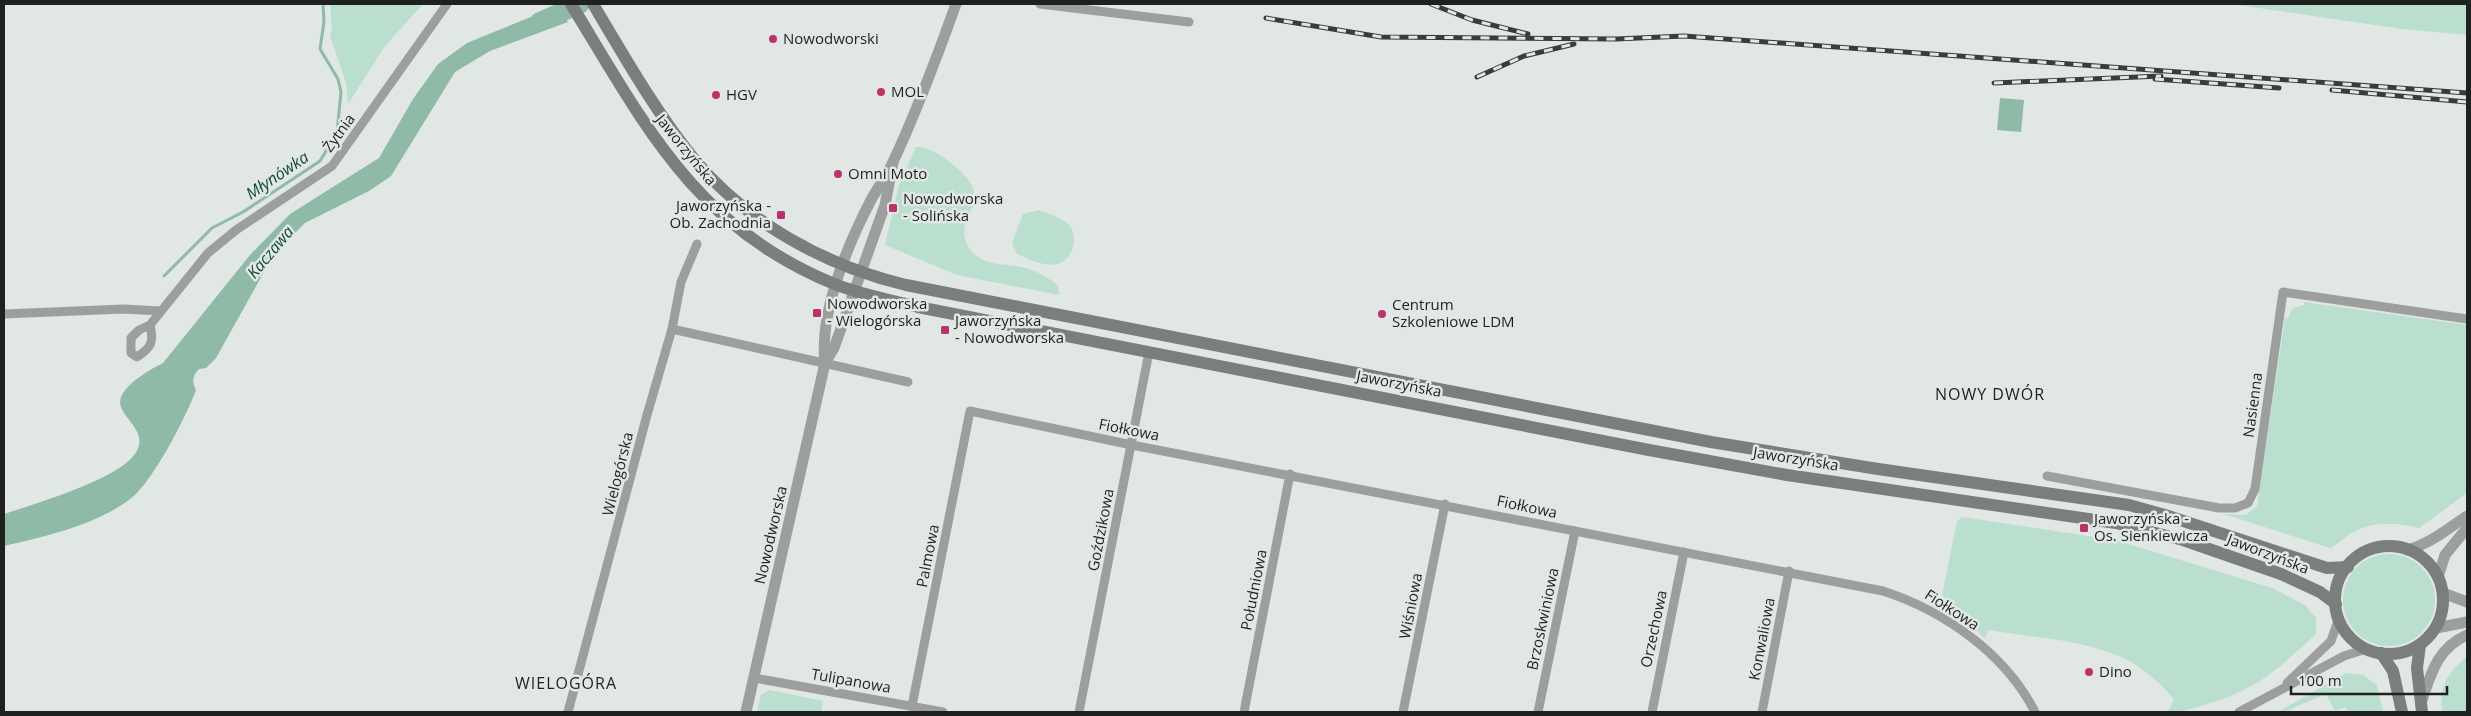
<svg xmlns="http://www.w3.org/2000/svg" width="2471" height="716" font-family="'Open Sans',sans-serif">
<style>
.green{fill:#badfce}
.water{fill:#8ebaa7}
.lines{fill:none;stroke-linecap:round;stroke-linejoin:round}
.stream{stroke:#8ebaa7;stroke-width:3}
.river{stroke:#8ebaa7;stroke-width:19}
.minor{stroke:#9d9f9e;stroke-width:9}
.tertiary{stroke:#9d9f9e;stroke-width:11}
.secondary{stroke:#7a7e7c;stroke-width:12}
.rail-casing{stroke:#3a3c3b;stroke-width:5}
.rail{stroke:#e1e7e4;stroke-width:3;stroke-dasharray:9;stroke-linecap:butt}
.poi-dot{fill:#ba316d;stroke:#e1e7e4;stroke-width:2}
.labels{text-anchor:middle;stroke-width:5;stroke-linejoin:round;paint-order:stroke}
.poi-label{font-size:15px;fill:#1f2120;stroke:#e1e7e4;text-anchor:start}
.street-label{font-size:15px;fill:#1f2120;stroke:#e1e7e4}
.water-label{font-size:16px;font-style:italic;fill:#0f4a36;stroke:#e1e7e4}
.neighbourhood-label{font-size:16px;letter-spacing:1px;fill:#1f2120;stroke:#e1e7e4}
</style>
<rect width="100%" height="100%" fill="#e1e7e4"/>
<!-- green -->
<g class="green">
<path d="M 330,4 L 423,4 L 384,47 L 348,104 L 346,83 L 330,36 L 332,28 Z"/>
<path d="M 2231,4 L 2467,4 L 2467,35 L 2402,29 Z"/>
<path d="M 916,147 C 933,145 972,175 974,192 C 977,211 957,223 967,244 C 976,264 998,264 1016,266 C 1030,268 1048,276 1058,286 L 1059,295 L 957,275 L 885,245 L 899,185 Z"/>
<path d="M 1039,210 C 1048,214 1060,217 1067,223 C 1080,234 1074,260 1057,264 C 1043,267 1029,259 1017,254 L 1012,243 L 1023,214 Z"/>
<path d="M 2304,302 L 2467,325 L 2467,493 L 2419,528 C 2396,522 2371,521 2350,534 C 2343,539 2337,545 2330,548 L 2224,514 L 2246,515 L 2257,506 L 2285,318 L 2288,318 L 2293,308 L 2304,305 Z"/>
<path d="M 1962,517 L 2115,540 L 2272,588 L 2305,605 L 2316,618 L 2316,634 C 2279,668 2259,688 2210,703 C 2196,708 2183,712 2168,712 L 2174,699 C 2158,681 2140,664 2117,655 C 2077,639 2030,637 1988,630 L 1985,639 L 1942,595 L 1957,521 Z"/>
<circle cx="2389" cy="600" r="46"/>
<path d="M 2467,656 L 2467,712 L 2442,712 C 2439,684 2447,675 2467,656 Z"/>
<path d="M 2346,673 L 2363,675 L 2377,685 L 2383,712 L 2348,712 L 2345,707 L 2335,711 L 2326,694 L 2284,712 L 2278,712 Z"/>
<path d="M 769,690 L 823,701 L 821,712 L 757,712 L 761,695 Z"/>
</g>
<!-- water -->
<g class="water">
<path d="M 558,6 L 568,22 L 490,51 L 455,72 L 391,176 L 369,191 L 305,223 L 274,254 L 216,358 L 206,368 L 199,369 C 192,376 192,382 196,390 C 186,417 152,484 129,500 C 93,526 46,536 4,546 L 4,514 C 34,504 117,480 135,454 C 149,434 126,421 121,407 C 114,389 151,369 163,363 L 250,255 L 290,214 L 379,158 L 413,99 L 438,64 L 467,43 Z"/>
<path d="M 2000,98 L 2024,100 L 2021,132 L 1997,130 Z"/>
</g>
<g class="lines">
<!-- stream -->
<path class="stream" d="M 164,276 L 212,228 L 243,212 L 320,161 L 337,133 L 341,92 L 338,79 L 320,49 L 324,22 L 323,4"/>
<!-- river -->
<path class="river" d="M 539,22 L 580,4"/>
<!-- minor -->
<g class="minor">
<path d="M 1040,4 L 1189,22"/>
<path d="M 4,314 L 123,309 L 161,311"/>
<path d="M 150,325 C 154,342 152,347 137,357 L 131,353 L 131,338 L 139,330 L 150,325 L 208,253 L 236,230 L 332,166 L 447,4"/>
<path d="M 672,329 L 908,382"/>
<path d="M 2047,476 L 2219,508 L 2235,508 L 2248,503 L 2255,489 L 2283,292 L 2467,319"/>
<path d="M 754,678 L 943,712"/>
<path d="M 2287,683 L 2331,641 L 2339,618"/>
<path d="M 912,706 L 970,411 L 1132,445 L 1883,591 C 1944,611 2005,653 2035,712"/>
<path d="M 568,712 L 647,415 L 672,329 L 681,282 L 697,244"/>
<path d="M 1079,712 L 1149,352"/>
<path d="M 1244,712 L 1290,474"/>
<path d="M 1403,712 L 1445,504"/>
<path d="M 1538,712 L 1575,531"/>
<path d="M 1652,712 L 1684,552"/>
<path d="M 1762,712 L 1789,571"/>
<path d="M 2239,712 L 2344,656 L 2366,649"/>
</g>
<!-- tertiary -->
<g class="tertiary">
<path d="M 825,363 C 819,312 848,244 872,198 C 879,186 887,175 893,162 C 917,111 937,57 956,4"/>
<path d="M 2407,550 C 2430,544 2447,529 2467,516"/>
<path d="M 2438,577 L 2445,555 L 2467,528"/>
<path d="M 2443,593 L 2467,602"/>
<path d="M 2436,628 L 2467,622"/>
<path d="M 2421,703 C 2431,674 2437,648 2467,635"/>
<path d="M 746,712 L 825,363 L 834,348 L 885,205 L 893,163"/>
</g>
<!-- secondary -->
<g class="secondary">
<path d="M 571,4 C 645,125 696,229 837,285 C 863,295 891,300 918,307 L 1649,450 L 1787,475 L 2116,523 L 2183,540 L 2281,574 L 2320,592 L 2336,604"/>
<path d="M 593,4 C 624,56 655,111 694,159 C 747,223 826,266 906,285 L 1711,442 L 1878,469 L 2129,505 L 2165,515 L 2327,568 L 2348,567"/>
<circle cx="2389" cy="600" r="54"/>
<path d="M 2420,645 L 2417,668 L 2422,712"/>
<path d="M 2381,653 L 2393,671 L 2402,712"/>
</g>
<defs>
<g id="rail">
<path d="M 1431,4 L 1472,20 L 1528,34"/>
<path d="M 1266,18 L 1381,37 L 1616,39 L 1684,36 L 2467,93"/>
<path d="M 1477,77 L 1524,56 L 1574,44"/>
<path d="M 2155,79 L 2279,88"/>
<path d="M 1994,83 L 2161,76"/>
<path d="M 2332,90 L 2467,102"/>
</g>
</defs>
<!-- rail casing -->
<use href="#rail" class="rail-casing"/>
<!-- rail -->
<use href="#rail" class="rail"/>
</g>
<!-- markers -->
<g class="poi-dot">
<circle cx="773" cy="39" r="5"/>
<circle cx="881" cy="92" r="5"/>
<circle cx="716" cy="95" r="5"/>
<circle cx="838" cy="174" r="5"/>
<rect x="888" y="203" width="10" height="10" rx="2.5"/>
<rect x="776" y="210" width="10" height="10" rx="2.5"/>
<rect x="812" y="308" width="10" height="10" rx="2.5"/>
<circle cx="1382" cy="314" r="5"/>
<rect x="940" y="325" width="10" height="10" rx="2.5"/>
<rect x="2079" y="523" width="10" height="10" rx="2.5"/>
<circle cx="2089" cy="672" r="5"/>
</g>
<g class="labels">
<!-- poi labels -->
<g class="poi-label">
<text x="783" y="44">Nowodworski</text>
<text x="891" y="97">MOL</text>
<text x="726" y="100">HGV</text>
<text x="848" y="179">Omni Moto</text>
<text x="903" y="204">Nowodworska<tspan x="903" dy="17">- Solińska</tspan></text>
<text x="771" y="211" text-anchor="end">Jaworzyńska -<tspan x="771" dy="17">Ob. Zachodnia</tspan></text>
<text x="827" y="309">Nowodworska<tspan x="827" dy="17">- Wielogórska</tspan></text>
<text x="1392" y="310">Centrum<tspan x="1392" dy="17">Szkoleniowe LDM</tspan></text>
<text x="955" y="326">Jaworzyńska<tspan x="955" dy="17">- Nowodworska</tspan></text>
<text x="2094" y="524">Jaworzyńska -<tspan x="2094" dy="17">Os. Sienkiewicza</tspan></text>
<text x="2099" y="677">Dino</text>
</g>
<!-- street labels -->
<g class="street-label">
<text transform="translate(339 133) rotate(-54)" y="5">Żytnia</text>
<text transform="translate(686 150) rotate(51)" y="5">Jaworzyńska</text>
<text transform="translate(1399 384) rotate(11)" y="5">Jaworzyńska</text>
<text transform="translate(2253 405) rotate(-82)" y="5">Nasienna</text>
<text transform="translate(1129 430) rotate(11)" y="5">Fiołkowa</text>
<text transform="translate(1796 459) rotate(9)" y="5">Jaworzyńska</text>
<text transform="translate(618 474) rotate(-76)" y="5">Wielogórska</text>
<text transform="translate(1527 507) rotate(12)" y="5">Fiołkowa</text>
<text transform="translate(1101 530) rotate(-79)" y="5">Goździkowa</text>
<text transform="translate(771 535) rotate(-77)" y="5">Nowodworska</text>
<text transform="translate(2268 554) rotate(21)" y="5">Jaworzyńska</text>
<text transform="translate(928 556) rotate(-79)" y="5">Palmowa</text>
<text transform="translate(1254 590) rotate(-79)" y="5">Południowa</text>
<text transform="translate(1411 606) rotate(-79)" y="5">Wiśniowa</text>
<text transform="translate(1952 610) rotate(33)" y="5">Fiołkowa</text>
<text transform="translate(1543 619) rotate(-78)" y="5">Brzoskwiniowa</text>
<text transform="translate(1654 629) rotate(-78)" y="5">Orzechowa</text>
<text transform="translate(1762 639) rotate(-79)" y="5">Konwaliowa</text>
<text transform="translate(851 681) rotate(10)" y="5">Tulipanowa</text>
</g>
<!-- water labels -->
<g class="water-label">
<text transform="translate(277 175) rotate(-34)" y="6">Młynówka</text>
<text transform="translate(270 252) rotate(-50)" y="6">Kaczawa</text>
</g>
<!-- neighbourhood labels -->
<g class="neighbourhood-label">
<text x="1990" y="400">NOWY DWÓR</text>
<text x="566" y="689">WIELOGÓRA</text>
</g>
</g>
<!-- border -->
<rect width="2471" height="716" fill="none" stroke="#1f2120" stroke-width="10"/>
<!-- scale -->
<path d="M2291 686v8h156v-8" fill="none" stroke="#1f2120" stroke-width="2.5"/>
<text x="2298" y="686" font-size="15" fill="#1f2120" stroke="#e1e7e4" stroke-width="4" paint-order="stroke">100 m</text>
</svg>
